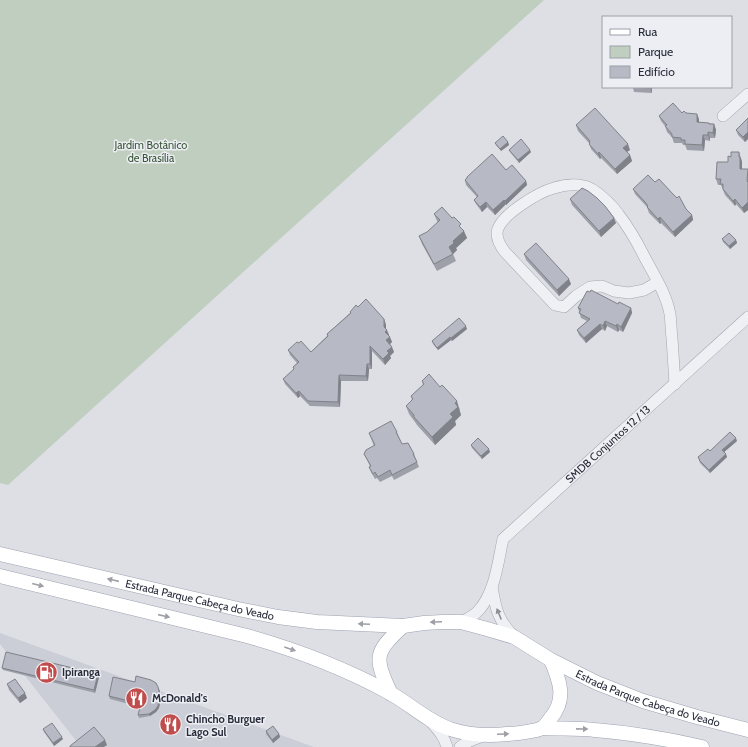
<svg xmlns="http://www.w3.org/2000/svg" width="748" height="747" font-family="Cabin,sans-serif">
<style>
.built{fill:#cbced6}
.green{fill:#c0cebf}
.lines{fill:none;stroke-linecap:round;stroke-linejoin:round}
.minor-casing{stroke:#a3a6ae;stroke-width:12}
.major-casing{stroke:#9da2b0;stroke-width:15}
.minor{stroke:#eff0f4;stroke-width:11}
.major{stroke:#fff;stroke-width:14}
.wall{fill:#9da0a9}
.shaded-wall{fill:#808289}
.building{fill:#b7bac4;stroke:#808289}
.oneway{fill:#9ea0a6}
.oneway2{fill:#8c8e97}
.labels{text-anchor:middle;stroke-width:3;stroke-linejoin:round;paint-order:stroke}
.park-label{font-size:11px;fill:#375536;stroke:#eceef3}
.street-label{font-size:11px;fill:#282c3a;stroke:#eceef3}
.poi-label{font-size:11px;font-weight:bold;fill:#282c3a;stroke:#eceef3;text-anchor:start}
</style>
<rect width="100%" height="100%" fill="#dddfe5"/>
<!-- built -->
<path class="built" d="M 0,633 L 314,747 L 81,747 L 0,644 Z"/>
<!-- green -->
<path class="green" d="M 0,0 L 544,0 L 8,485 L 0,483 Z"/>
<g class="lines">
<defs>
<g id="minor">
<path d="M 723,116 L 748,94"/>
<path d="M 658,282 L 644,290 L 629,293 L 614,291 L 602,286 L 590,287 L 576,296 L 564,307 L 555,305 L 505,252 C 501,247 497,241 497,233 C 498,216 539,192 554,188 C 563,185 575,184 584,186 C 595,188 613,206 619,215 C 629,228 637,242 644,256 C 654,275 666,293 670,314 C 671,322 671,330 672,338 C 673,353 674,369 675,384"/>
<path d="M 492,587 C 496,611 498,619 514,637"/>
<path id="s1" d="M 461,622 C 467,619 474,616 479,610 C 495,592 498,562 503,539 L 748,317"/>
<path d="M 431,722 C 438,730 444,736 447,747"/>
<path d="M 460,747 C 467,741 474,739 483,736"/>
</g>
<g id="major">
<path id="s2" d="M 0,554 L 238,609 L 278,617 L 317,622 L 403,626 L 424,623 L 442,622 L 461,622 L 487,629 L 514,637 L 551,660 L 597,683 L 643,701 L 697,717 L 748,730"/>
<path d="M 0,576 L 247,636 C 297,650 344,668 390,693 C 410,704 427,721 450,729 C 468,735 488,736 507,734 C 517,734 527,732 537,730 C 539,729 541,729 542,728 C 545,726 548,722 550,719 C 567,700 560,681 551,660"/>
<path d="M 391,694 C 374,657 374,653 403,626"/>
<path d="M 543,728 C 560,729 578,728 595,730 C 631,733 667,739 702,747"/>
</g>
</defs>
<!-- minor casing -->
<use href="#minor" class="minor-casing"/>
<!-- major casing -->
<use href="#major" class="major-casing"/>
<!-- minor -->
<use href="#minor" class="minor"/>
<!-- major -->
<use href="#major" class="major"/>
</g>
<!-- wall -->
<g class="wall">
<path d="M 630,87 L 652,87 L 652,93 L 634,92 L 633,88 L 630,88 Z"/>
<path d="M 682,113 L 686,113 L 699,119 L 699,122 L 714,124 L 716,130 L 715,138 L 710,138 L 710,141 L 705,140 L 704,151 L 687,150 L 685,145 L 683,145 L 682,143 L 674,143 L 672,137 L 667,132 L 665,126 L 661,121 L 659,116 Z"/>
<path d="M 748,118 L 748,139 L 745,142 L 738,135 L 736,130 Z"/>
<path d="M 576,125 L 630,150 L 627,152 L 630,155 L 632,161 L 617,174 L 601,158 L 600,159 L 591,149 L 589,143 L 578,131 Z"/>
<path d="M 508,142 L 509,145 L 501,151 L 496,145 L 495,143 Z"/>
<path d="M 509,150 L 531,152 L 519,163 L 510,152 Z"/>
<path d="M 741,158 L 742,162 L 742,169 L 748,169 L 748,210 L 744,213 L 736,204 L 735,206 L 725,195 L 721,185 L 718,185 L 716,179 L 728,162 Z"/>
<path d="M 506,170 L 526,181 L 527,185 L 506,205 L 506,204 L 495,215 L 487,207 L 482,212 L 476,204 L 474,200 L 477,197 L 466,185 L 465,180 Z"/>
<path d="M 655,182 L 686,209 L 692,215 L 693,220 L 675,237 L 661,223 L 660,224 L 649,213 L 647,207 L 635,194 L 633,189 Z"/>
<path d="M 570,199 L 616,223 L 601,237 L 572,205 Z"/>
<path d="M 434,214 L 462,229 L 467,238 L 456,248 L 457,250 L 453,254 L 456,261 L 437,271 L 422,244 L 419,236 L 427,232 L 438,223 L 437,221 Z"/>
<path d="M 722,239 L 736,240 L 737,243 L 730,249 L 723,242 Z"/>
<path d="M 524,254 L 571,284 L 559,296 L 526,260 Z"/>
<path d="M 618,304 L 631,308 L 632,313 L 623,332 L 619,330 L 618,332 L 607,326 L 605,331 L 602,329 L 586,343 L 579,335 L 577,330 L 587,321 L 581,318 L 578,308 Z"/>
<path d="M 358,307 L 384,319 L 386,325 L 386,329 L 392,342 L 390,344 L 394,352 L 390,356 L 391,358 L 385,365 L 372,351 L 372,369 L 369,369 L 368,381 L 341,381 L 340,407 L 310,406 L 300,396 L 298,398 L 285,384 L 283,379 L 294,369 L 293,367 L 297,363 L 290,355 L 288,350 L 299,343 L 311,352 L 327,336 L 327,334 L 350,313 L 350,312 Z"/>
<path d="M 467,329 L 452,341 L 451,340 L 438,350 L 433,344 L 432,341 Z"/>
<path d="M 422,381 L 460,409 L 459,410 L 461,415 L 455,421 L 456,425 L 435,445 L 417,425 L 415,422 L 409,414 L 406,406 L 412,400 L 411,396 L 423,385 Z"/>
<path d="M 397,432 L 399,437 L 402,444 L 414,454 L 419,467 L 394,480 L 392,476 L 380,482 L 377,478 L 375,479 L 371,472 L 369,467 L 370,466 L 364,454 L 374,446 L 369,433 Z"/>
<path d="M 737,441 L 724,452 L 727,457 L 710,473 L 700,463 L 698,457 L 710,451 Z"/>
<path d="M 471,445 L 490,452 L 482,459 L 472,448 Z"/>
<path d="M 2,668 L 98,674 L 99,677 L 95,693 L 3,670 Z"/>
<path d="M 135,682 L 159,689 L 161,697 L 159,708 L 156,712 L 150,716 L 139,718 L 138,715 L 140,707 L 110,699 L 109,696 Z"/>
<path d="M 7,684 L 27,698 L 20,703 L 9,690 Z"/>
<path d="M 43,729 L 63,739 L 54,746 L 44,732 Z"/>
<path d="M 266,731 L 279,734 L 280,737 L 273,743 L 266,734 Z"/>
</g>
<!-- shaded-wall -->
<g class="shaded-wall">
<path d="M 650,87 L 652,87 L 652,93 L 650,88 Z"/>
<path d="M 697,114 L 699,119 L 699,128 L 697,122 Z"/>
<path d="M 714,124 L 716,130 L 715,138 L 713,133 Z"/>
<path d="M 708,132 L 710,138 L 710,141 L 708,135 Z"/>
<path d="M 748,132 L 748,139 L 745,142 L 743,137 Z"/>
<path d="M 703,135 L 705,140 L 704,151 L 702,145 Z"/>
<path d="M 508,142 L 509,145 L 501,151 L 500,149 Z"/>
<path d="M 628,144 L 630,150 L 625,153 L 623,148 Z"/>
<path d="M 530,150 L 531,152 L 519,163 L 518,160 Z"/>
<path d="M 599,152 L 601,158 L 600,159 L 598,154 Z"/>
<path d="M 739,152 L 742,162 L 742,175 L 740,169 Z"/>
<path d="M 630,155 L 632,161 L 617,174 L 615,169 Z"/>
<path d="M 526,181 L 527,185 L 506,205 L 505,201 Z"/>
<path d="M 735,199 L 736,204 L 735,206 L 733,201 Z"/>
<path d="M 504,200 L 506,204 L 495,215 L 493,210 Z"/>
<path d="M 486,202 L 487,207 L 482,212 L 480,207 Z"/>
<path d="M 748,202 L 748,210 L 744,213 L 742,208 Z"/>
<path d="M 692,215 L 693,220 L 675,237 L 673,232 Z"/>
<path d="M 660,217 L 661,223 L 660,224 L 658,219 Z"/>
<path d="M 614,218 L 616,223 L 601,237 L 599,231 Z"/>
<path d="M 464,231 L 467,238 L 456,248 L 457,250 L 452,255 L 449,247 L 453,241 Z"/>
<path d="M 736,240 L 737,243 L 730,249 L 729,246 Z"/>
<path d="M 569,279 L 571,284 L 559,296 L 557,290 Z"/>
<path d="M 631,308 L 632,313 L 623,332 L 621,327 Z"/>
<path d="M 384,319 L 386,325 L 386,331 L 387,330 L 389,335 L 387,337 L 384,327 Z"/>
<path d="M 605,321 L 607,326 L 605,331 L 603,326 Z"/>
<path d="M 600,324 L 602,329 L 586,343 L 584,338 Z"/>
<path d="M 617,324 L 619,330 L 618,332 L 616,326 Z"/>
<path d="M 466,326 L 467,329 L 452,341 L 451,338 Z"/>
<path d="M 390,337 L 392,342 L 388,346 L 386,340 Z"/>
<path d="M 450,337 L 451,340 L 438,350 L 437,348 Z"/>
<path d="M 370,346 L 372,351 L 372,369 L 370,364 Z"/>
<path d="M 392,347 L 394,352 L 390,356 L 391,358 L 385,365 L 383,359 L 387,351 Z"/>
<path d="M 367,364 L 369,369 L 368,381 L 366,376 Z"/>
<path d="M 339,375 L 341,381 L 340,407 L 338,402 Z"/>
<path d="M 299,391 L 300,396 L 298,398 L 296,393 Z"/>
<path d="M 457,401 L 461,415 L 455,421 L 456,425 L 435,445 L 432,437 L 455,403 Z"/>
<path d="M 736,438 L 737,441 L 723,453 L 722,450 Z"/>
<path d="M 489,449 L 490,452 L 482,459 L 481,456 Z"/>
<path d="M 726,454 L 727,457 L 710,473 L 709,470 Z"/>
<path d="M 98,674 L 99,677 L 95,693 L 94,690 Z"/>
<path d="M 159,689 L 161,697 L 159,708 L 156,712 L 150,716 L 149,714 Z"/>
<path d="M 25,693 L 27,698 L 20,703 L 18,698 Z"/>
<path d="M 279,734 L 280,737 L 273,743 L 272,740 Z"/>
<path d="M 62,737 L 63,739 L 54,746 L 53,743 Z"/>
<path d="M 105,740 L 107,745 L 104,747 L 95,747 Z"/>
</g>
<!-- building -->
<g class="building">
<path d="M 632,87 L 650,87 L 650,88 Z"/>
<path d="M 673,103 L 682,113 L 684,111 L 686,113 L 697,114 L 697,122 L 709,123 L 709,124 L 714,124 L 713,133 L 708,132 L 708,135 L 703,135 L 702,145 L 685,144 L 685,140 L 681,140 L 681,138 L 672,137 L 672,134 L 665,126 L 667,125 L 659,116 Z"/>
<path d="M 595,108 L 628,144 L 623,148 L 630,155 L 615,169 L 599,152 L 598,154 L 589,144 L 590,143 L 589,141 L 590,141 L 576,125 Z"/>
<path d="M 748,118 L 748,133 L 748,132 L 743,137 L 736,130 Z"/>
<path d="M 503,136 L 508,142 L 500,149 L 495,143 Z"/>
<path d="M 521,139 L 530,150 L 518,160 L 509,150 Z"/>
<path d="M 731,152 L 739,152 L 739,157 L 740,157 L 740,169 L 748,169 L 747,181 L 748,182 L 748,202 L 742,208 L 735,199 L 733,201 L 723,189 L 723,184 L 720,184 L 721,179 L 716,179 L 717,162 L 728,162 L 728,156 L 731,157 Z"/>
<path d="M 492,154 L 506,170 L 512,165 L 526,181 L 505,201 L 504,200 L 493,210 L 486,202 L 480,207 L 474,200 L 478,196 L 465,180 L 467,178 L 467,177 Z"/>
<path d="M 648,175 L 655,182 L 659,179 L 672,193 L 677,198 L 679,196 L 686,209 L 692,215 L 673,232 L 660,217 L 658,219 L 647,207 L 648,206 L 645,202 L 633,189 Z"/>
<path d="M 582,188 L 588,191 L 597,198 L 605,206 L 614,218 L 599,231 L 570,199 Z"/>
<path d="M 442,207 L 452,218 L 454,217 L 461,224 L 459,226 L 464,231 L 453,241 L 454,243 L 449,247 L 453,254 L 434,264 L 419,236 L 427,232 L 440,220 L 434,214 Z"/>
<path d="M 729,233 L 736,240 L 729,246 L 722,239 Z"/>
<path d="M 536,243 L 569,279 L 557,290 L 524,254 Z"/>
<path d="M 591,290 L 618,304 L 619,302 L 631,308 L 621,327 L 617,324 L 616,326 L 605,321 L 603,326 L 600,324 L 584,338 L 577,330 L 590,319 L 579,313 L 581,309 L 578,308 L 587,291 L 590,292 Z"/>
<path d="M 366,299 L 384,319 L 384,327 L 387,330 L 385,332 L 390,337 L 386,340 L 392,347 L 387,351 L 389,353 L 383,359 L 370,346 L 370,364 L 367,364 L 366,376 L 339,375 L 338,402 L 308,401 L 299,391 L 296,393 L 283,379 L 294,369 L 293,367 L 299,362 L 288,350 L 297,342 L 299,343 L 301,341 L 311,352 L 328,336 L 327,334 L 351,313 L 350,312 L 356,305 L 358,307 Z"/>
<path d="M 459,318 L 466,326 L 451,338 L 450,337 L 437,348 L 432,341 Z"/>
<path d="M 429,374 L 440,387 L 442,385 L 445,388 L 457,401 L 455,403 L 458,407 L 450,414 L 453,417 L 432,437 L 414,417 L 414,415 L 406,406 L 413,399 L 411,396 L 424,384 L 422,381 Z"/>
<path d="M 391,421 L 397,432 L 396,432 L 402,444 L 408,443 L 414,454 L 413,454 L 417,462 L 392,475 L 390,470 L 378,477 L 375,472 L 373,474 L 369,467 L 371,466 L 364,454 L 366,450 L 375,445 L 369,433 Z"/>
<path d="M 730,432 L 736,438 L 722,450 L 726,454 L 709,470 L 699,460 L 700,460 L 698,457 L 708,449 L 710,451 Z"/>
<path d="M 478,438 L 489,449 L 481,456 L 471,445 Z"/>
<path d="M 6,652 L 98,674 L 94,690 L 2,668 Z"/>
<path d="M 136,676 L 151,680 L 156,683 L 158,687 L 160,695 L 158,706 L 155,710 L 149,714 L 138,715 L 141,704 L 109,696 L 113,677 L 135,682 Z"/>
<path d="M 15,679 L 25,693 L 18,698 L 7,684 Z"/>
<path d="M 52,723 L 62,737 L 53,743 L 43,729 Z"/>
<path d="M 273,726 L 279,734 L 272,740 L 266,731 Z"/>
<path d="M 94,727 L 105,740 L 95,747 L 70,747 L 70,746 Z"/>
</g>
<!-- one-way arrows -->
<defs><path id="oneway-solid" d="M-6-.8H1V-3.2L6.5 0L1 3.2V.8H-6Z"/></defs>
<g class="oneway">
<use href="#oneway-solid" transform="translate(113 580) rotate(-167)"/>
<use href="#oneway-solid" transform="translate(38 585) rotate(14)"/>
<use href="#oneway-solid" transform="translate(164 616) rotate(13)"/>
<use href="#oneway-solid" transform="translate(436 622) rotate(177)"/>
<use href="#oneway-solid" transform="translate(364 624) rotate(-178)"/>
<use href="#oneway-solid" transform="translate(290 649) rotate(19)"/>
<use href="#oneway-solid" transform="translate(582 729) rotate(1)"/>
<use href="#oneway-solid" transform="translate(503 734) rotate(-3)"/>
</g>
<use class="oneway2" href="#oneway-solid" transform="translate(499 614) rotate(-112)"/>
<!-- icons -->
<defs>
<symbol id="fuel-disc" viewBox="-11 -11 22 22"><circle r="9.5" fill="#c04c4b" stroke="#eceef3"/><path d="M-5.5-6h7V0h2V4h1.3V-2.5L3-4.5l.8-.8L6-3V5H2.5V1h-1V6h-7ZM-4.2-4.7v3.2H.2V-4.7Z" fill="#fff"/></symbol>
<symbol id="restaurant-disc" viewBox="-11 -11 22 22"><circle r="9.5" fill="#c04c4b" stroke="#eceef3"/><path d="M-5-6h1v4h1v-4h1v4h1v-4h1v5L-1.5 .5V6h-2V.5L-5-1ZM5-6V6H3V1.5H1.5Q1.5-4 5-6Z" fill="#fff"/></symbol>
</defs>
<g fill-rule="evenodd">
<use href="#fuel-disc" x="34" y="660" width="25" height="25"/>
<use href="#restaurant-disc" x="124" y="686" width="25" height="25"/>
<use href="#restaurant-disc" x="158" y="712" width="25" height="25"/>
</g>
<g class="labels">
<!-- park labels -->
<g class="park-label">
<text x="151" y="149">Jardim Botânico<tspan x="151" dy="13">de Brasília</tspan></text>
</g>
<!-- street labels -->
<g class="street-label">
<text dy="4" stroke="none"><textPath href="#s1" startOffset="239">SMDB Conjuntos 12 / 13</textPath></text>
<text dy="4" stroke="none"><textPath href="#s2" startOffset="205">Estrada Parque Cabeça do Veado</textPath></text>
<text dy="4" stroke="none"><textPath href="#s2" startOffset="672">Estrada Parque Cabeça do Veado</textPath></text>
</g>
<!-- poi labels -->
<g class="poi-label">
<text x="62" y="676">Ipiranga</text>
<text x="152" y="702">McDonald's</text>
<text x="186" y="723">Chincho Burguer<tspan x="186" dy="13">Lago Sul</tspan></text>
</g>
</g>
<!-- legend -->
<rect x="602" y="16" width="130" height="72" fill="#eceef3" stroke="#9ea0a9"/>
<rect x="610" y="29" width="20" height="6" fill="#ffffff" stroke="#9ea0a9"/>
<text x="638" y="36" font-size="12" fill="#282c3a">Rua</text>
<rect x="610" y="46" width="20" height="12" fill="#c0cebf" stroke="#9ea0a9"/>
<text x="638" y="56" font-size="12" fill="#282c3a">Parque</text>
<rect x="610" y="66" width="20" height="12" fill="#b7bac4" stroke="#9ea0a9"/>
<text x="638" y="76" font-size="12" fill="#282c3a">Edifício</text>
</svg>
